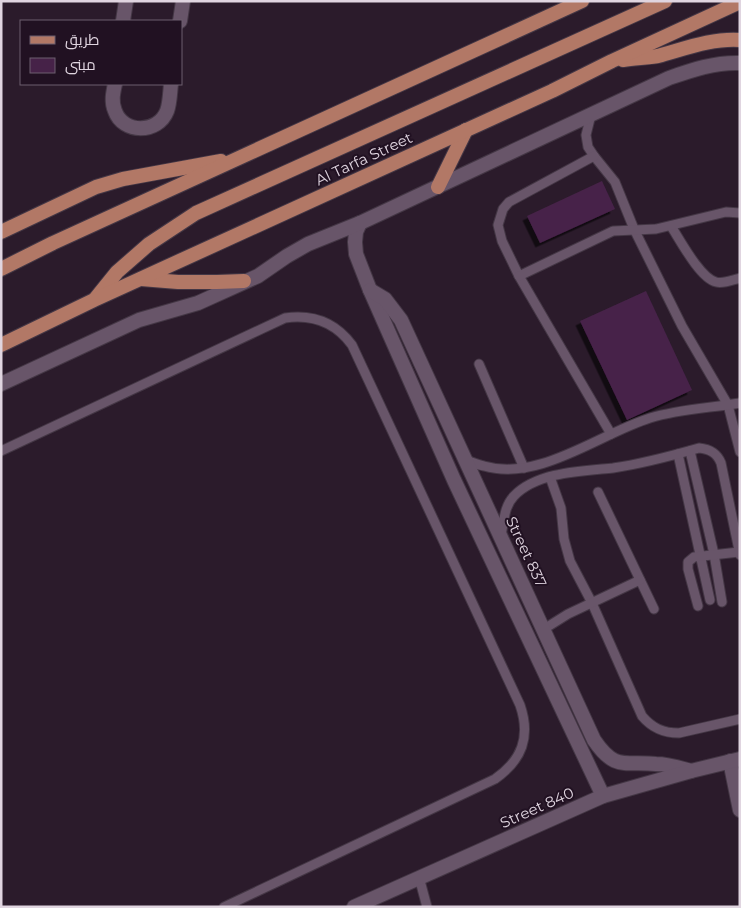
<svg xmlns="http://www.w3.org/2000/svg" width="741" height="908" font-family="Montserrat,Cairo,sans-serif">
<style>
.building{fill:#462248;filter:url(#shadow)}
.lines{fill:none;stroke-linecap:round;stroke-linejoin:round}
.service-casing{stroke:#443745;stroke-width:11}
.minor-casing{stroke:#443745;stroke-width:16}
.tertiary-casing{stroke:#443745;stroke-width:16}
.primary-casing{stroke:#443745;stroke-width:16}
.service{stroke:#685569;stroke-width:9}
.minor{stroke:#685569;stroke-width:14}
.tertiary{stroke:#685569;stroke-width:14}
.primary{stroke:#b27866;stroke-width:14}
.labels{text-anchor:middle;stroke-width:4;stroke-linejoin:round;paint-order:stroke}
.street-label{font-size:15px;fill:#e0d5e0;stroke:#211122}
</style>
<defs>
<filter id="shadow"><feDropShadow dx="-4.5" dy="4.5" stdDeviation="0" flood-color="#0009"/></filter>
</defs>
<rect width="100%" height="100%" fill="#2b1b2b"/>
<!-- building -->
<g class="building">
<path d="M 602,181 L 615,209 L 540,243 L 527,216 Z"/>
<path d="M 646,291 L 692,390 L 627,420 L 580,321 Z"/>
</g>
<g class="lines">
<defs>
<g id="service">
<path d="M 591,115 L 586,135 L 588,147 L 594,156 L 615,182 L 634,229 L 682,326 L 728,405 L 740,452"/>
<path d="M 594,156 L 509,202 L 503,209 L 498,225 L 502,241 L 519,276 L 611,434"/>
<path d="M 671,226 C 680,240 700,278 716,282 C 724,284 732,280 740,278"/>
<path d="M 519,276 L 613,231 L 656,229 L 726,212 L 740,213"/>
<path d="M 479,364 L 524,468"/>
<path d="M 1,451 L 285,318 C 313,314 335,322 352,345 L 520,705 C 531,737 522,760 495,779 L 224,907"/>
<path d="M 690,451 L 714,554 L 722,602"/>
<path d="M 678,454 L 710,600"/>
<path d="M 466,460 C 472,462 478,465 484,466 C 539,482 599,434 650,418 C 679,409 710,408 740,403"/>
<path d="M 550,477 L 561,508 L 564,539 L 570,561 L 592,603 L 642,716 C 652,728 663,733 679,733 L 740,719"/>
<path d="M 598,492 L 654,609"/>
<path d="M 501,535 C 504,522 504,506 514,496 C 537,472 582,471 613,468 C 641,464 671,456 699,448 C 710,449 717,453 721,463 L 740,555"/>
<path d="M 698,606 L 688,569 L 688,562 L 694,557 L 739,552"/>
<path d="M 544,629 L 568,614 L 640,580"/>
<path d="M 419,877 L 427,907"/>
</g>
<g id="minor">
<path d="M 123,21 L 126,1"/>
<path d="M 180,21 L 183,1"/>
<path d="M 115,84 C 113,93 111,102 115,111 C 123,134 158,134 167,111 C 170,103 170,92 171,84"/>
<path d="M 360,223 L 356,232 L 355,242 L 356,254 L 370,290 L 454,480 L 603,796"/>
<path d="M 370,290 L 385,299 L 401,320 L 594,740 C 615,771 624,761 656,764 C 668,764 680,768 691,771"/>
<path d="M 730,761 L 740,810"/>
<path d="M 354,907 L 603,796 L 691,771 L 740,759"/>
</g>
<path id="tertiary" d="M 1,384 L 139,320 L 198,303 L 258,276 L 287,256 L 308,244 L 360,223 L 669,78 C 692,70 715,62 740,63"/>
<g id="primary">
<path d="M 623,60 C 634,58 647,58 658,56 C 684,49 712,38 740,40"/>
<path d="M 438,187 L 466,130"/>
<path d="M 1,232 L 96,187 L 123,179 L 221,161"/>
<path d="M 1,269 L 53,243 L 582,1"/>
<path d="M 141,279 L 178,282 L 217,282 L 244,281"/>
<path d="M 96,298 L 117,272 L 149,244 L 196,213 L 665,1"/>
<path d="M 1,345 L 94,300 L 552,91 L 612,61 L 740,2"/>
</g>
</defs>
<!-- service casing -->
<use href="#service" class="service-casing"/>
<!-- minor casing -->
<use href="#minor" class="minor-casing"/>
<!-- tertiary casing -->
<use href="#tertiary" class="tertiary-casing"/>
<!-- primary casing -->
<use href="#primary" class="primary-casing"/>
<!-- service -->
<use href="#service" class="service"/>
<!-- minor -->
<use href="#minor" class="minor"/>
<!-- tertiary -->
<use href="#tertiary" class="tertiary"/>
<!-- primary -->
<use href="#primary" class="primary"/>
</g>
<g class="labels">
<!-- street labels -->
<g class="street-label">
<text transform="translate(364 159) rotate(-25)" y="5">Al Tarfa Street</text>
<text transform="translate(526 552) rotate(65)" y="5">Street 837</text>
<text transform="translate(537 808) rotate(-24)" y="5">Street 840</text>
</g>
</g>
<!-- border -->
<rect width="741" height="908" fill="none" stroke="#e0d5e0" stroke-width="5"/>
<!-- legend -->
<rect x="20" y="20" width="162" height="65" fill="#211122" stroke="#6d5f6e"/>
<rect x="30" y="36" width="25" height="8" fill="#b27866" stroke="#6d5f6e"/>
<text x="65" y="45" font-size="15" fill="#e0d5e0">طريق</text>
<rect x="30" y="58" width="25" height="15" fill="#462248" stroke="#6d5f6e"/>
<text x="65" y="70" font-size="15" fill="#e0d5e0">مبنى</text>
</svg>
